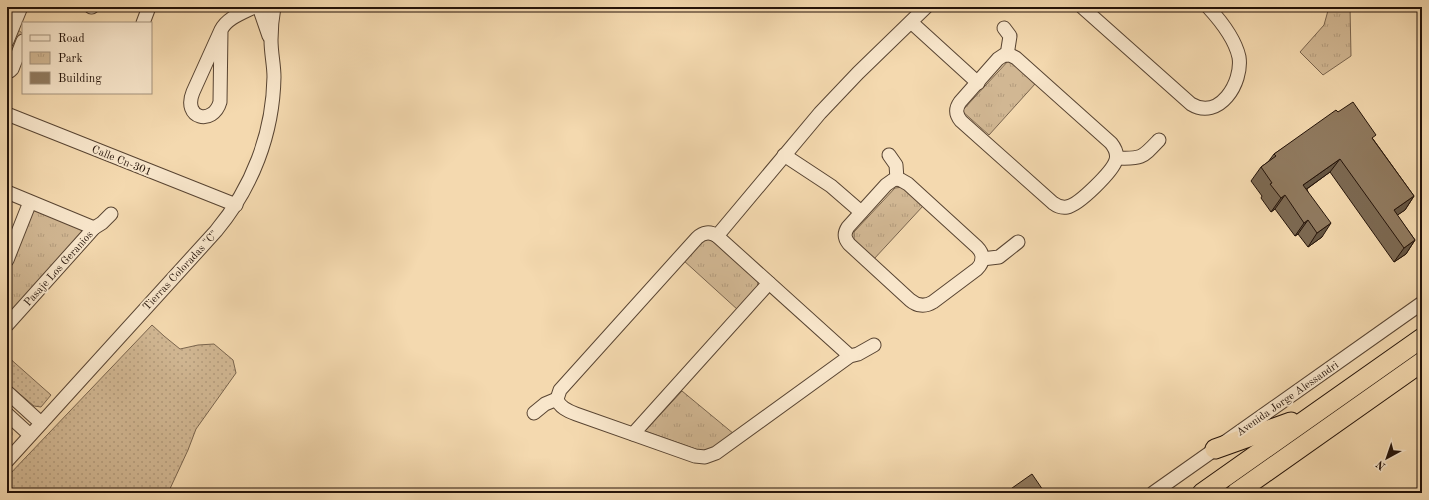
<svg xmlns="http://www.w3.org/2000/svg" width="1429" height="500" font-family="'Old Standard TT',serif">
<style>
.grass{fill:url(#grass-dots);stroke:#7a654e}
.park{fill:url(#park-tufts);stroke:#7a654e}
.lines{fill:none;stroke-linecap:round;stroke-linejoin:round}
.minor-casing{stroke:#584432;stroke-width:15}
.highway-casing{stroke:#241309;stroke-width:21}
.minor{stroke:#f8e6cb;stroke-width:13}
.highway{stroke:#f4d9af;stroke-width:19}
.wall{fill:#7c6952;stroke:#241309}
.shaded-wall{fill:#655542;stroke:#241309}
.building{fill:#907a5f;stroke:#241309}
.labels{text-anchor:middle;stroke-width:4;stroke-linejoin:round;paint-order:stroke}
.street-label{font-size:11px;fill:#241309;stroke:#f8e6cb}
</style>
<defs>
<pattern id="grass-dots" width="8" height="8" patternUnits="userSpaceOnUse"><rect width="8" height="8" fill="#d1b793"/><path d="M2 2h.1M6 6h.1" fill="none" stroke="#b39c7d" stroke-width="1.8" stroke-linecap="round"/></pattern>
<pattern id="park-tufts" width="24" height="20" patternUnits="userSpaceOnUse"><rect width="24" height="20" fill="#d1b793"/><path d="M3 7l-1-3M5 7V3M7 7l1-3M15 17l-1-3M17 17v-4M19 17l1-3" fill="none" stroke="#b39c7d"/></pattern>
</defs>
<rect width="100%" height="100%" fill="#f4d9af"/>
<filter id="stains"><feTurbulence type="fractalNoise" baseFrequency=".005" numOctaves="4"/><feColorMatrix values="0 0 0 0 .2 0 0 0 0 .09 0 0 0 0 .02 0 0 0 .5 -.17"/></filter>
<radialGradient id="worn" r=".72"><stop offset=".6" stop-color="#630" stop-opacity="0"/><stop offset="1" stop-color="#630" stop-opacity=".3"/></radialGradient>
<!-- grass -->
<g class="grass">
<path d="M 16,28 L 23,34 L 11,63 L 7,60 L 7,51 Z"/>
<path d="M 152,325 L 164,336 L 180,349 L 198,345 L 214,344 L 233,360 L 236,373 L 196,429 L 188,450 L 168,493 L 7,493 L 7,477 Z"/>
<path d="M 7,356 L 51,395 L 41,407 L 34,406 L 7,383 Z"/>
<path d="M 7,426 C 14,432 13,436 7,443 Z"/>
</g>
<!-- park -->
<g class="park">
<path d="M 1329,7 L 1350,7 L 1351,56 L 1323,75 L 1300,52 L 1324,25 Z"/>
<path d="M 1009,60 L 1035,84 L 989,135 L 962,111 Z"/>
<path d="M 903,187 L 923,206 L 874,259 L 854,242 L 854,232 L 895,188 Z"/>
<path d="M 37,210 L 85,230 L 7,318 L 7,276 L 31,215 L 33,211 Z"/>
<path d="M 706,235 L 758,282 L 757,289 L 738,310 L 683,260 Z"/>
<path d="M 682,391 L 734,434 L 707,453 L 645,431 Z"/>
</g>
<g class="lines">
<defs>
<g id="minor">
<path d="M 91,7 L 92,7"/>
<path d="M 259,7 L 269,36"/>
<path d="M 1082,7 L 1191,104 C 1219,121 1243,83 1239,57 C 1235,39 1220,20 1208,7"/>
<path d="M 911,22 L 978,83"/>
<path d="M 143,23 L 149,7"/>
<path d="M 1004,28 L 1010,36 L 1007,55"/>
<path d="M 221,30 L 220,102 C 213,126 182,119 193,92 L 221,30 C 227,18 242,13 254,7"/>
<path d="M 7,41 L 21,7"/>
<path d="M 1004,55 L 1010,55 L 1016,58 L 1111,143 C 1115,148 1118,153 1116,160 C 1113,171 1079,205 1067,207 C 1061,208 1057,206 1053,203 L 961,121 C 956,115 955,109 960,102 L 998,59 Z"/>
<path d="M 7,71 L 10,71 L 12,69 L 23,41"/>
<path d="M 7,114 L 236,205"/>
<path d="M 784,155 L 831,186 L 861,212"/>
<path d="M 889,155 L 896,165 L 897,179"/>
<path d="M 1117,158 C 1142,159 1142,158 1159,140"/>
<path d="M 897,179 L 901,180 L 908,184 L 977,247 C 984,254 984,262 977,269 L 933,302 C 925,307 917,306 910,300 L 849,244 C 844,238 844,233 848,227 L 886,185 L 893,180 Z"/>
<path d="M 7,192 L 94,228"/>
<path d="M 717,236 L 820,113 L 858,73 L 926,7"/>
<path d="M 982,259 L 999,257 L 1018,242"/>
<path d="M 7,260 L 30,202"/>
<path d="M 7,325 L 94,228 L 102,223 L 111,214"/>
<path d="M 850,356 L 717,236 C 710,231 703,232 697,238 L 560,390 L 557,399 C 559,407 568,411 576,414 L 695,456 L 705,457 L 716,453 L 850,356 L 858,354 L 874,345"/>
<path d="M 7,392 L 41,423"/>
<path d="M 534,413 L 545,404 L 557,399"/>
<path d="M 7,414 L 30,435"/>
<path d="M 633,434 L 769,283"/>
<path d="M 7,461 L 216,231 C 252,188 273,134 274,77 C 274,65 271,53 271,40 C 271,29 272,18 274,7"/>
<path d="M 1153,493 L 1422,303"/>
</g>
<g id="highway">
<path d="M 1215,449 L 1291,422"/>
<path d="M 1202,493 L 1422,338"/>
<path d="M 1236,493 L 1422,362"/>
</g>
</defs>
<!-- minor casing -->
<use href="#minor" class="minor-casing"/>
<!-- highway casing -->
<use href="#highway" class="highway-casing"/>
<!-- minor -->
<use href="#minor" class="minor"/>
<!-- highway -->
<use href="#highway" class="highway"/>
</g>
<!-- wall -->
<path class="wall" d="M 1338,112 L 1373,139 L 1414,196 L 1405,210 L 1397,215 L 1415,240 L 1406,254 L 1394,262 L 1330,172 L 1307,189 L 1322,237 L 1308,247 L 1298,234 L 1295,236 L 1275,209 L 1271,212 L 1261,198 L 1262,196 L 1251,181 L 1261,167 L 1268,162 L 1274,154 Z"/>
<!-- shaded-wall -->
<g class="shaded-wall">
<path d="M 1340,159 L 1330,172 L 1294,198 L 1303,185 Z"/>
<path d="M 1285,195 L 1275,209 L 1271,212 L 1281,198 Z"/>
<path d="M 1414,196 L 1405,210 L 1386,223 L 1394,210 Z"/>
<path d="M 1308,220 L 1298,234 L 1295,236 L 1304,223 Z"/>
<path d="M 1331,223 L 1322,237 L 1308,247 L 1317,233 Z"/>
<path d="M 1415,240 L 1406,254 L 1394,262 L 1404,248 Z"/>
</g>
<!-- building -->
<g class="building">
<path d="M 1353,102 L 1376,135 L 1372,138 L 1414,196 L 1394,210 L 1415,240 L 1404,248 L 1340,159 L 1303,185 L 1331,223 L 1317,233 L 1308,220 L 1304,223 L 1285,195 L 1281,198 L 1270,184 L 1272,183 L 1261,167 L 1276,156 L 1274,154 L 1336,110 L 1338,112 Z"/>
<path d="M 1032,474 L 1045,493 L 1005,493 Z"/>
</g>
<g class="labels">
<!-- street labels -->
<g class="street-label">
<text transform="translate(122 160) rotate(22)" y="4">Calle Cn-301</text>
<text transform="translate(58 268) rotate(-48)" y="4">Pasaje Los Geranios</text>
<text transform="translate(180 270) rotate(-47)" y="4">Tierras Coloradas "C"</text>
<text transform="translate(1287 398) rotate(-35)" y="4">Avenida Jorge Alessandri</text>
</g>
</g>
<!-- margin -->
<rect width="1429" height="500" fill="none" stroke="#f4d9af" stroke-width="24"/>
<rect x="8" y="8" width="1413" height="484" fill="none" stroke="#241309" stroke-width="2"/>
<rect x="12" y="12" width="1405" height="476" fill="none" stroke="#241309"/>
<!-- legend -->
<rect x="22" y="22" width="130" height="72" fill="#f8e6cb" stroke="#a3927d"/>
<rect x="30" y="35" width="20" height="6" fill="#f8e6cb" stroke="#a3927d"/>
<text x="58" y="42" font-size="12" fill="#241309">Road</text>
<rect x="30" y="52" width="20" height="12" fill="url(#park-tufts)" stroke="#a3927d"/>
<text x="58" y="62" font-size="12" fill="#241309">Park</text>
<rect x="30" y="72" width="20" height="12" fill="#907a5f" stroke="#a3927d"/>
<text x="58" y="82" font-size="12" fill="#241309">Building</text>
<!-- north arrow -->
<g transform="translate(1387 458) rotate(220)" stroke="#f8e6cb" stroke-width="3" paint-order="stroke">
<path d="M0-3L7 15L0 10L-7 15Z" fill="#241309"/>
<text y="-6" font-size="11" font-weight="bold" text-anchor="middle" fill="#241309">N</text>
</g>
<rect width="100%" height="100%" filter="url(#stains)"/>
<rect width="100%" height="100%" fill="url(#worn)"/>
</svg>
